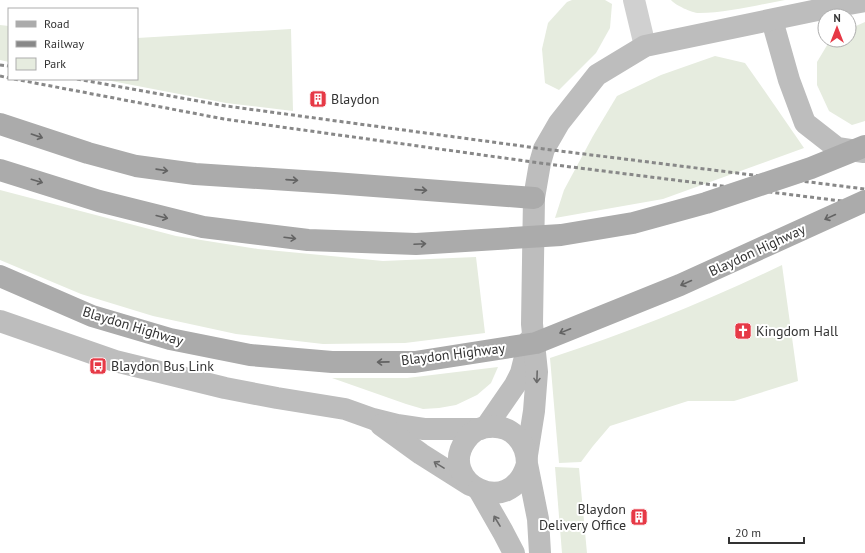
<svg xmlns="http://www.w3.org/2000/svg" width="865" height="553" font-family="'PT Sans',sans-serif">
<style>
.green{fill:#e6ecdf}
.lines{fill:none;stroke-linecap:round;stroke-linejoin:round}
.street{stroke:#d0d0d0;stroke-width:22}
.secondary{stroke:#bdbdbd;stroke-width:22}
.primary{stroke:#ababab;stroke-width:22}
.rail{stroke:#888;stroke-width:3;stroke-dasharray:4 3;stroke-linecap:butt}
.primary-bridge{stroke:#ababab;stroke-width:22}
.oneway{stroke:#636363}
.oneway2{stroke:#6a6a6a}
.labels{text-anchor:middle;stroke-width:4;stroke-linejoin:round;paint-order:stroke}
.poi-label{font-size:14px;fill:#333;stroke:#fff;text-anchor:start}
.street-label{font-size:14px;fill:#333;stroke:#fff}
</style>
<rect width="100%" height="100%" fill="#fff"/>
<!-- green -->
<g class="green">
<path d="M 572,0 L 605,0 L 612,4 L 610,28 L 596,53 L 559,90 L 545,83 L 542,49 L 548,23 L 567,2 Z"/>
<path d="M 671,0 L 785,0 C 757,5 727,13 699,13 C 692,13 675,5 671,0 Z"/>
<path d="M 865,22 L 865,121 L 852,125 L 829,111 L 817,85 L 817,62 L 829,42 L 832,40 L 849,40 L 849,29 Z"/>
<path d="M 0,25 L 9,26 L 9,62 L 0,60 Z"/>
<path d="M 291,29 L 293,111 L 226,103 L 101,79 L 137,79 L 137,38 Z"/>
<path d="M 715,56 L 745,63 L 764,90 L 804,148 L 663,199 L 555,218 L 564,190 L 593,136 L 617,96 L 661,75 Z"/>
<path d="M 0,190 L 176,236 L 258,249 L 383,261 L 476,257 L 485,333 L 405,343 L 323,344 L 236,334 L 153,316 L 81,294 L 0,260 Z"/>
<path d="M 782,265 L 798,381 L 734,401 L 688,401 L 610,426 L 593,446 L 581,462 L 559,463 L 550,358 C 630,332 707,301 782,265 Z"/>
<path d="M 498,367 L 491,383 L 477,395 L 456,405 L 439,408 L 423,409 L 406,404 L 332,378 L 407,378 Z"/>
<path d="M 555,467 L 579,468 L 587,553 L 562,553 Z"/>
</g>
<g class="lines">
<!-- street -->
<path class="street" d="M 634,0 L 645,46"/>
<!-- secondary -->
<g class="secondary">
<path d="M 772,20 L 789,80 L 805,123 L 837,148 L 864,152"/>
<path d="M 0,321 L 115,361 L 225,388 L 277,398 L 345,409 L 373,419 L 397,425 L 424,429 L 480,429"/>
<path d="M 381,425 L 421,454 L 470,485"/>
<path d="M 486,427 L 515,385 L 521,373 L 529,341"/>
<path d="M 527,455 L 534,411 L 537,372 L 532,324 L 534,198 L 540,163 L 544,149 L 559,123 L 597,75 L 645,46 L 832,7 L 865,1"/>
<path d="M 527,464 C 510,522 436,481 466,440 C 471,433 479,427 489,427 C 512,425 527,442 527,464 L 538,519 L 540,553"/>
<path d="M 479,490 L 503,532 L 514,553"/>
</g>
<!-- primary -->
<path class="primary" d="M 0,124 L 88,153 L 136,166 L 195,174 L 334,183 L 534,198"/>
<!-- rail -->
<g class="rail">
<path d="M 0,65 L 9,66"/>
<path d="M 0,76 L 9,78"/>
<path d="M 14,79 L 224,119 L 540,163 L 865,204"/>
<path d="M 77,79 L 226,106 L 544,149 L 865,189"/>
</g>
<!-- primary-bridge -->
<g class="primary-bridge">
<path d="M 0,170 L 99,201 L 203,227 L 308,240 L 416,244 L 561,235 L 633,223 L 706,203 L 811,168 L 865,146"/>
<path d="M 0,276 L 92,316 L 170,339 L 250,355 L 332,362 L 415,362 L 536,343 L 680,285 L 865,201"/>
</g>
</g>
<!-- one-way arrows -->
<defs><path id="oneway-shaft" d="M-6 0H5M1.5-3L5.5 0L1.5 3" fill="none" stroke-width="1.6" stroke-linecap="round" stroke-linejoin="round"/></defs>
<g class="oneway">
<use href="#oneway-shaft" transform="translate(37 136) rotate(19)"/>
<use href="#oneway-shaft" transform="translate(162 170) rotate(8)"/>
<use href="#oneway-shaft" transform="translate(292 180) rotate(4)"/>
<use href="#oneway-shaft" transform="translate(37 181) rotate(17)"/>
<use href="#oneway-shaft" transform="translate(421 190) rotate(4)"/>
<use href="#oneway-shaft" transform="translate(162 217) rotate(14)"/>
<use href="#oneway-shaft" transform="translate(830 217) rotate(155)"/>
<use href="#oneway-shaft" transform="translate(290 238) rotate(7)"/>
<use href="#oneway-shaft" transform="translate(420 244) rotate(-3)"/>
<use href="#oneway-shaft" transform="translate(686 283) rotate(156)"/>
<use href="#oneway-shaft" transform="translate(565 331) rotate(158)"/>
<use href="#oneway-shaft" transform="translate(383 362) rotate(179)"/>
</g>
<g class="oneway2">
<use href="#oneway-shaft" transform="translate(537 377) rotate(92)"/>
<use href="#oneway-shaft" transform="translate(439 465) rotate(-148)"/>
<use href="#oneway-shaft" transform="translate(497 521) rotate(-121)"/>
</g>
<!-- icons -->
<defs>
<symbol id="building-square" viewBox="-11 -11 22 22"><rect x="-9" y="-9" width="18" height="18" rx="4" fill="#e63946" stroke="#fff"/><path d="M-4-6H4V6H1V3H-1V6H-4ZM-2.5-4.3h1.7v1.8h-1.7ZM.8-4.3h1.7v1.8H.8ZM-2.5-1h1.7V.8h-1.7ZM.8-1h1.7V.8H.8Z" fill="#fff"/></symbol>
<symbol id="church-square" viewBox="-11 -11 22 22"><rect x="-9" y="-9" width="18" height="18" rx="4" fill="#e63946" stroke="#fff"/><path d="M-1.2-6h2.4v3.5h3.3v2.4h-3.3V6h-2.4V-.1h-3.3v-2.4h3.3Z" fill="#fff"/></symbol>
<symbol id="bus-square" viewBox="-11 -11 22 22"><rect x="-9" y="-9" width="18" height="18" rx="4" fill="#e63946" stroke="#fff"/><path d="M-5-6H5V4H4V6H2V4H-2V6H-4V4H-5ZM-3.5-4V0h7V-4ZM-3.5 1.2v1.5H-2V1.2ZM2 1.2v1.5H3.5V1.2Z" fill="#fff"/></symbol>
</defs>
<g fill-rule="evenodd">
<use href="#building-square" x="308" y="89" width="20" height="20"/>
<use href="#church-square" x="733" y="321" width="20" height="20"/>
<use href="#bus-square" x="88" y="356" width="20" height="20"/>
<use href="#building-square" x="629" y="507" width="20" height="20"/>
</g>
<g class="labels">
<!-- poi labels -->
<g class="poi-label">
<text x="331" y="104">Blaydon</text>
<text x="756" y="336">Kingdom Hall</text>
<text x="111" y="371">Blaydon Bus Link</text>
<text x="626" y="514" text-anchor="end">Blaydon<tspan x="626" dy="16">Delivery Office</tspan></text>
</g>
<!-- street labels -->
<g class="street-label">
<text transform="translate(757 250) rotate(-25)" y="5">Blaydon Highway</text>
<text transform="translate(133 326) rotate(17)" y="5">Blaydon Highway</text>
<text transform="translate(453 354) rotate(-7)" y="5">Blaydon Highway</text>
</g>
</g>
<!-- legend -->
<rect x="8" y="8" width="130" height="72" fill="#ffffff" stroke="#adadad"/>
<rect x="16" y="21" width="20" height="6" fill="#ababab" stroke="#adadad"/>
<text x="44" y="28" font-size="12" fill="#333333">Road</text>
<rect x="16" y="41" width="20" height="6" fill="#888888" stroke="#adadad"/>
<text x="44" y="48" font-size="12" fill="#333333">Railway</text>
<rect x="16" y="58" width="20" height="12" fill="#e6ecdf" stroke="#adadad"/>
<text x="44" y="68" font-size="12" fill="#333333">Park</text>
<!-- north arrow -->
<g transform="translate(837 28)"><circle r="19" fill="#ffffff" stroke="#adadad"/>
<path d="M0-3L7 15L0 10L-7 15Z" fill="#e63946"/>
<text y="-6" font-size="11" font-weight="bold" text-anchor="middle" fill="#333333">N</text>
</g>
<!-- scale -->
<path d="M729 537v6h75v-6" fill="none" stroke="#333333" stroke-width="2"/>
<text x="735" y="537" font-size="12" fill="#333333" stroke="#ffffff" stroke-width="3" paint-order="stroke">20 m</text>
</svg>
